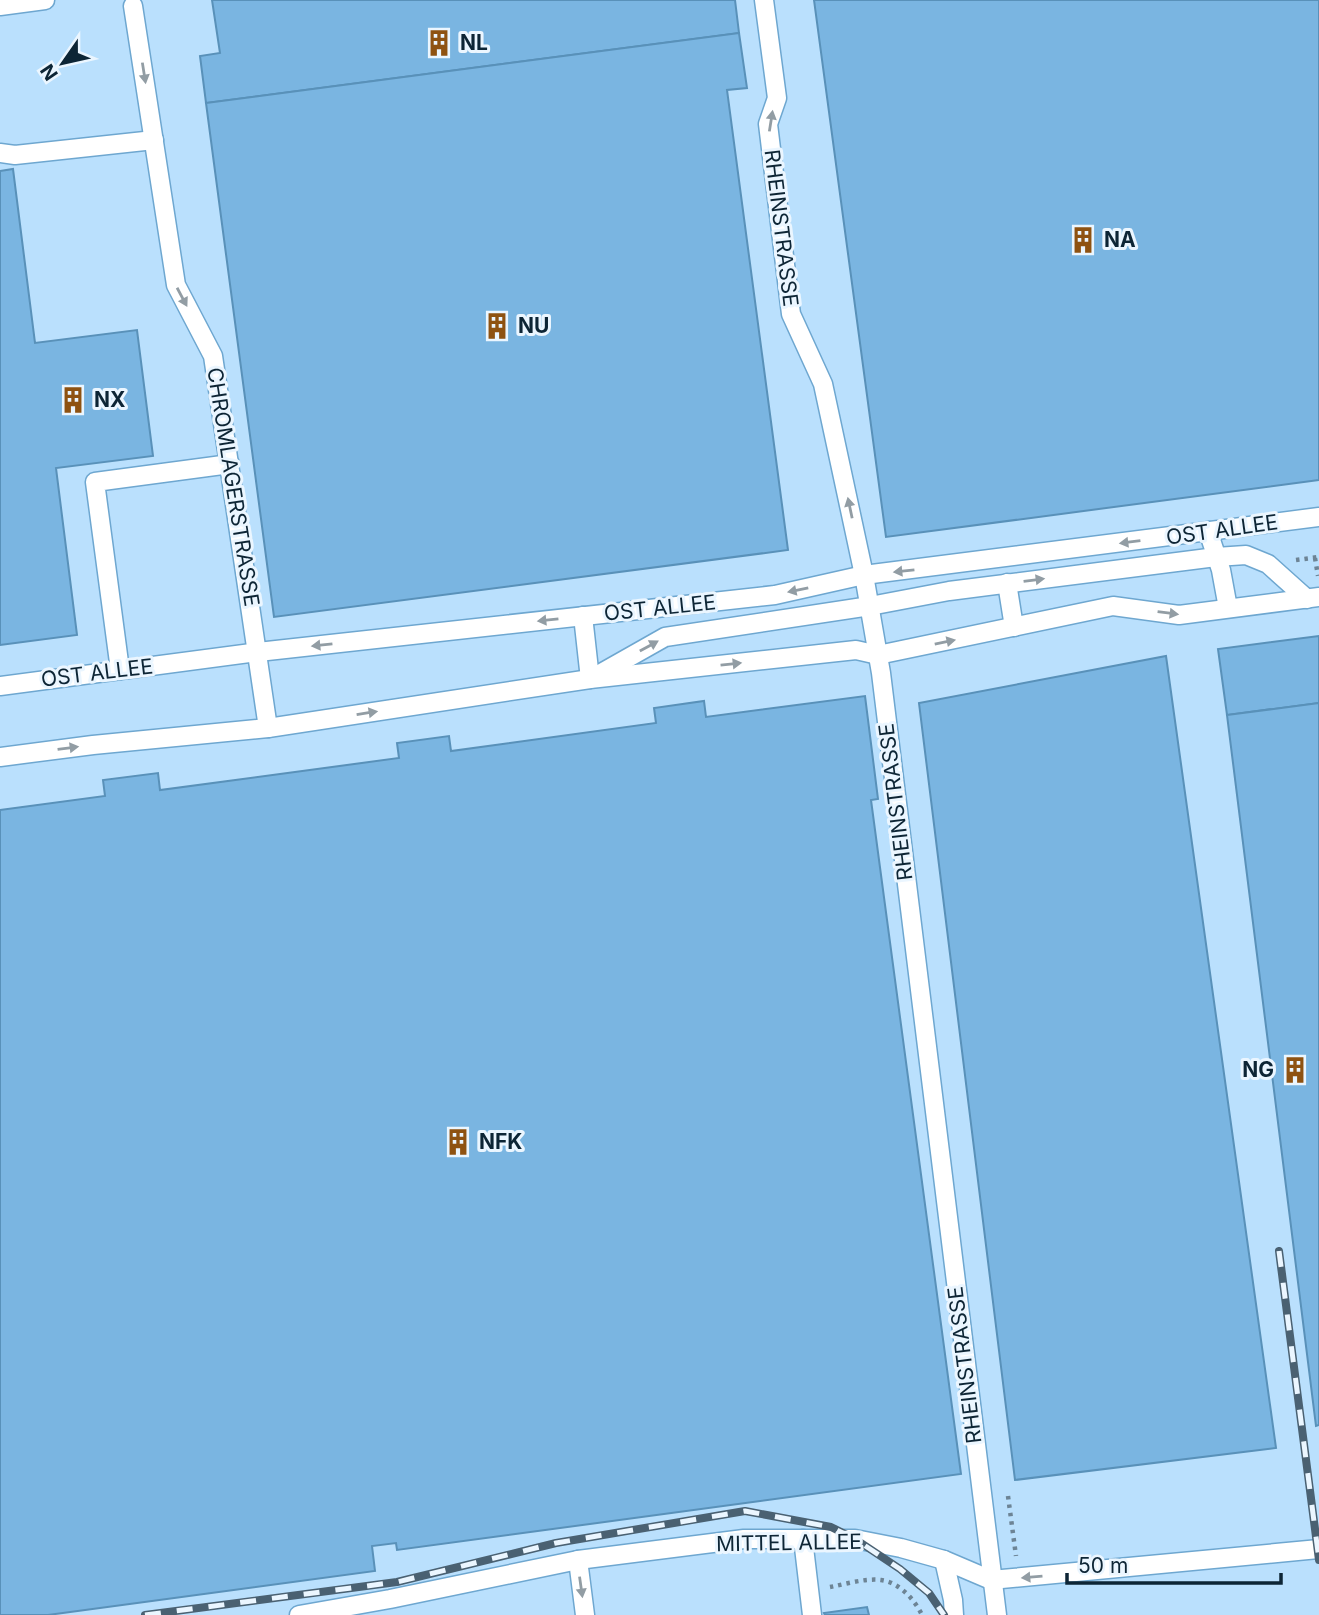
<svg xmlns="http://www.w3.org/2000/svg" width="1319" height="1615" font-family="Inter,sans-serif">
<style>
.built{fill:#bae0fd}
.building{fill:#7ab5e1;stroke:#5991b9;stroke-width:2}
.lines{fill:none;stroke-linecap:round;stroke-linejoin:round}
.lane-casing{stroke:#6ea7d0;stroke-width:21}
.path{stroke:#6d8495;stroke-width:4.5;stroke-dasharray:3.5 5;stroke-linecap:butt}
.lane{stroke:#fff;stroke-width:18}
.rail-casing{stroke:#4a6172;stroke-width:8}
.rail{stroke:#ebf6ff;stroke-width:5;stroke-dasharray:16;stroke-linecap:butt}
.oneway{fill:#929da4}
.labels{text-anchor:middle;stroke-width:6;stroke-linejoin:round;paint-order:stroke}
.poi-label{font-size:21px;font-weight:bold;fill:#0d2535;stroke:#ebf6ff;text-anchor:start}
.street-label{font-size:21px;fill:#0d2535;stroke:#ebf6ff}
</style>
<rect width="100%" height="100%" fill="#d4eafc"/>
<!-- built -->
<rect class="built" x="0" y="0" width="1319" height="1615"/>
<!-- building -->
<g class="building">
<path d="M 212,0 L 735,0 L 739,33 L 206,103 L 200,56 L 220,53 Z"/>
<path d="M 814,0 L 1319,0 L 1319,480 L 886,537 Z"/>
<path d="M 739,33 L 747,88 L 727,90 L 788,550 L 274,617 L 206,103 Z"/>
<path d="M 13,169 L 35,343 L 137,330 L 153,456 L 56,468 L 77,635 L 0,645 L 0,171 Z"/>
<path d="M 1319,636 L 1319,703 L 1227,715 L 1218,649 Z"/>
<path d="M 1166,656 L 1276,1448 L 1015,1480 L 919,703 Z"/>
<path d="M 865,696 L 878,799 L 871,800 L 961,1474 L 397,1550 L 396,1543 L 372,1546 L 375,1571 L 48,1615 L 0,1615 L 0,810 L 105,796 L 103,780 L 158,773 L 160,790 L 399,758 L 397,743 L 449,736 L 451,751 L 656,723 L 654,708 L 704,701 L 706,717 Z"/>
<path d="M 1319,703 L 1319,1425 L 1316,1426 L 1227,715 Z"/>
<path d="M 867,1607 L 869,1615 L 825,1615 L 824,1613 Z"/>
</g>
<g class="lines">
<defs>
<g id="lane">
<path d="M 764,0 L 777,98 L 768,124 L 791,314 L 823,384 L 864,575 L 881,673 L 997,1615"/>
<path d="M 0,6 L 45,0"/>
<path d="M 133,6 L 176,285 L 213,356 L 268,728"/>
<path d="M 0,153 L 15,155 L 154,140"/>
<path d="M 1208,531 L 1221,570 L 1228,608"/>
<path d="M 1007,583 L 1014,627"/>
<path d="M 583,616 L 590,679"/>
<path d="M 120,670 L 95,482 L 230,464"/>
<path d="M 596,676 L 665,637 L 870,606 L 949,591 L 1216,557 L 1246,555 L 1268,564 L 1307,599"/>
<path d="M 0,686 L 258,652 L 775,595 L 864,575 L 1319,517"/>
<path d="M 0,757 L 93,745 L 268,728 L 590,679 L 856,650 L 878,655 L 1113,606 L 1179,615 L 1319,597"/>
<path d="M 803,1539 L 812,1615"/>
<path d="M 578,1560 L 585,1615"/>
<path d="M 944,1560 L 953,1600 L 954,1615"/>
<path d="M 299,1615 L 390,1599 L 578,1560 L 744,1539 L 855,1539 L 901,1548 L 944,1560 L 991,1580 L 1319,1549"/>
</g>
</defs>
<!-- lane casing -->
<use href="#lane" class="lane-casing"/>
<!-- path -->
<g class="path">
<path d="M 1315,558 L 1318,576"/>
<path d="M 1296,560 L 1319,557"/>
<path d="M 1008,1496 L 1016,1556"/>
<path d="M 830,1587 C 846,1584 865,1578 881,1580 C 899,1582 915,1600 922,1615"/>
</g>
<!-- lane -->
<use href="#lane" class="lane"/>
<defs>
<g id="rail">
<path d="M 1279,1251 L 1319,1560"/>
<path d="M 145,1615 L 397,1582 L 556,1543 L 745,1511 L 831,1527 L 855,1539 L 900,1569 L 929,1593 L 944,1615"/>
</g>
</defs>
<!-- rail casing -->
<use href="#rail" class="rail-casing"/>
<!-- rail -->
<use href="#rail" class="rail"/>
</g>
<!-- one-way arrows -->
<defs><path id="oneway-solid" d="M-6-.8H1V-3.2L6.5 0L1 3.2V.8H-6Z" transform="scale(1.75)"/></defs>
<g class="oneway">
<use href="#oneway-solid" transform="translate(144 73) rotate(81)"/>
<use href="#oneway-solid" transform="translate(771 121) rotate(-81)"/>
<use href="#oneway-solid" transform="translate(182 297) rotate(62)"/>
<use href="#oneway-solid" transform="translate(850 508) rotate(-102)"/>
<use href="#oneway-solid" transform="translate(1130 542) rotate(173)"/>
<use href="#oneway-solid" transform="translate(904 571) rotate(174)"/>
<use href="#oneway-solid" transform="translate(1034 580) rotate(-7)"/>
<use href="#oneway-solid" transform="translate(798 590) rotate(168)"/>
<use href="#oneway-solid" transform="translate(1168 613) rotate(7)"/>
<use href="#oneway-solid" transform="translate(548 620) rotate(174)"/>
<use href="#oneway-solid" transform="translate(945 642) rotate(-12)"/>
<use href="#oneway-solid" transform="translate(322 645) rotate(174)"/>
<use href="#oneway-solid" transform="translate(649 646) rotate(-29)"/>
<use href="#oneway-solid" transform="translate(731 664) rotate(-6)"/>
<use href="#oneway-solid" transform="translate(367 713) rotate(-9)"/>
<use href="#oneway-solid" transform="translate(68 748) rotate(-7)"/>
<use href="#oneway-solid" transform="translate(1032 1577) rotate(175)"/>
<use href="#oneway-solid" transform="translate(581 1587) rotate(82)"/>
</g>
<!-- icons -->
<defs>
<symbol id="building-bare" viewBox="-9 -9 18 18"><path d="M-4-6H4V6H1V3H-1V6H-4ZM-2.5-4.3h1.7v1.8h-1.7ZM.8-4.3h1.7v1.8H.8ZM-2.5-1h1.7V.8h-1.7ZM.8-1h1.7V.8H.8Z" fill="#8e5211" stroke="#ebf6ff" stroke-width="2.5" paint-order="stroke"/></symbol>
</defs>
<g fill-rule="evenodd">
<use href="#building-bare" x="420" y="24" width="38" height="38"/>
<use href="#building-bare" x="1064" y="221" width="38" height="38"/>
<use href="#building-bare" x="478" y="307" width="38" height="38"/>
<use href="#building-bare" x="54" y="381" width="38" height="38"/>
<use href="#building-bare" x="1276" y="1051" width="38" height="38"/>
<use href="#building-bare" x="439" y="1123" width="38" height="38"/>
</g>
<g class="labels">
<!-- poi labels -->
<g class="poi-label">
<text x="460" y="50">NL</text>
<text x="1104" y="247">NA</text>
<text x="518" y="333">NU</text>
<text x="94" y="407">NX</text>
<text x="1274" y="1077" text-anchor="end">NG</text>
<text x="479" y="1149">NFK</text>
</g>
<!-- street labels -->
<g class="street-label">
<text transform="translate(781 228) rotate(83)" y="7">RHEINSTRASSE</text>
<text transform="translate(233 487) rotate(81)" y="7">CHROMLAGERSTRASSE</text>
<text transform="translate(1222 530) rotate(-8)" y="7">OST ALLEE</text>
<text transform="translate(660 608) rotate(-6)" y="7">OST ALLEE</text>
<text transform="translate(97 673) rotate(-7)" y="7">OST ALLEE</text>
<text transform="translate(896 802) rotate(-97)" y="7">RHEINSTRASSE</text>
<text transform="translate(965 1365) rotate(-97)" y="7">RHEINSTRASSE</text>
<text transform="translate(789 1543) rotate(-1)" y="7">MITTEL ALLEE</text>
</g>
</g>
<!-- north arrow -->
<g transform="translate(63 63) rotate(236)" stroke="#ebf6ff" stroke-width="5" paint-order="stroke">
<path d="M0-5L12 26L0 18L-12 26Z" fill="#0d2535"/>
<text y="-10" font-size="19" font-weight="bold" text-anchor="middle" fill="#0d2535">N</text>
</g>
<!-- scale -->
<path d="M1067 1573v10h214v-10" fill="none" stroke="#0d2535" stroke-width="3.5"/>
<text x="1078" y="1573" font-size="21" fill="#0d2535" stroke="#ebf6ff" stroke-width="5" paint-order="stroke">50 m</text>
</svg>
